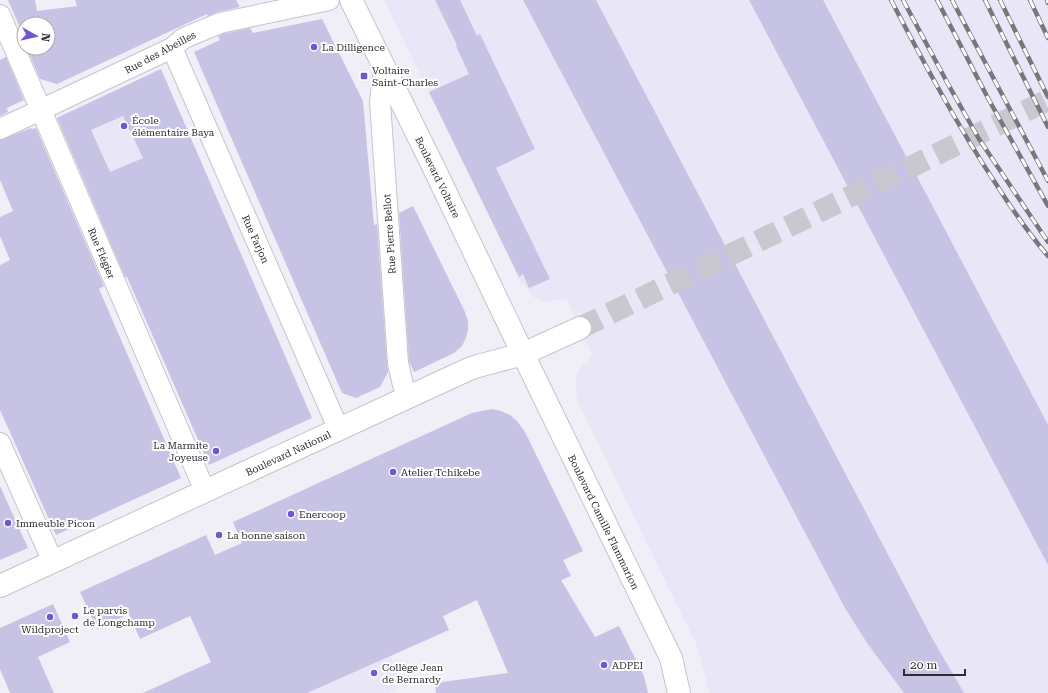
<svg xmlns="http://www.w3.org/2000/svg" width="1048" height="693" font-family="'Roboto Serif',serif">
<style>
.built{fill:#e8e6f7}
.building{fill:#c6c3e5;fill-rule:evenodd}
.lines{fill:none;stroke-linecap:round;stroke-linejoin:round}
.tertiary-tunnel{stroke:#c9c8d0;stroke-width:22;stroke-dasharray:22 11;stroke-linecap:butt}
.minor-casing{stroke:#c5c4cd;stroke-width:22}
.tertiary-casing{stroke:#c5c4cd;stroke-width:24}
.secondary-casing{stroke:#c5c4cd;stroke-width:24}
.minor{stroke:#fff;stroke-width:20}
.tertiary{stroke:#fff;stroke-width:22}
.secondary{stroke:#fff;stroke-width:22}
.rail-casing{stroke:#78777c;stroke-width:4.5}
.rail{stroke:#fff;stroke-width:3;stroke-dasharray:9;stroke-linecap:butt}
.poi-dot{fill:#7356d0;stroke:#fff;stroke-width:1.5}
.labels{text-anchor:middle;stroke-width:4;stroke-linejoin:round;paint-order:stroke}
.poi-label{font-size:10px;fill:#2e2d31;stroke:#fff;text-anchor:start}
.street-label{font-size:10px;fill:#2e2d31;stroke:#fff}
</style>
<rect width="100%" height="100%" fill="#f0eff8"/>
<!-- built -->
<g class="built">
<path d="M 384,0 L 1048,0 L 1048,693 L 709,693 L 707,683 L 697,646 L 577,400 L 578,399 L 575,394 L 577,392 L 575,381 L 578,372 L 582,365 L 589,360 L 589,358 L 593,356 L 566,298 L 561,300 L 560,299 L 547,302 L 539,300 L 532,296 L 523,283 L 521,285 L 517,277 L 518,276 Z"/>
<path d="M 161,69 L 190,136 L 87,184 L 58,117 Z"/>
<path d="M 390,656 L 403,685 L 388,693 L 307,693 Z"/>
</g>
<!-- building -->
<g class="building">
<path d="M 8,0 L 35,0 L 37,11 L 77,6 L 75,0 L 236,0 L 240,7 L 217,12 L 208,16 L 207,14 L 57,84 L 40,79 L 27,48 L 48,48 L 48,24 L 24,24 L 24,37 Z"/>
<path d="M 435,0 L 460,0 L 477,36 L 480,34 L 535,149 L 496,168 L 550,279 L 529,288 L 523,274 L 519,277 L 429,92 L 469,74 L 456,46 L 457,45 Z"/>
<path d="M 523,0 L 596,0 L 932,638 L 964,693 L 904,693 L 867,643 L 845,608 Z"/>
<path d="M 749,0 L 823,0 L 922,186 L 1048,425 L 1048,565 Z"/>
<path d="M 322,19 L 363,101 L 374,225 L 377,224 L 387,364 L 388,372 L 380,387 L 356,398 L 342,393 L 194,52 L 220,40 L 218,36 L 223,34 L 250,28 L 253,33 Z"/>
<path d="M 6,57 L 24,100 L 7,108 L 8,112 L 0,116 L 0,60 Z"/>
<path d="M 161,69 L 312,418 L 209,465 L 127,277 L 125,277 L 57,118 ZM 123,116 L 143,158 L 110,172 L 91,130 Z"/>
<path d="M 31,128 L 32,129 L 36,128 L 104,286 L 99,289 L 181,478 L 56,535 L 0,410 L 0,265 L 10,260 L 0,236 L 0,217 L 13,211 L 0,180 L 0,140 Z"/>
<path d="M 413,206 L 465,312 L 468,321 L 468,330 L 466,338 L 462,346 L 454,353 L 414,372 L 409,361 L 399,213 Z"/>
<path d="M 492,409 L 501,411 L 510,415 L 517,421 L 525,432 L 583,551 L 563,560 L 571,576 L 561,580 L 595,637 L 619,626 L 644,676 L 648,693 L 436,693 L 435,683 L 508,673 L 477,600 L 443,616 L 449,630 L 307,693 L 143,693 L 211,662 L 190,616 L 140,639 L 129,614 L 97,629 L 80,592 L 206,535 L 215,555 L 242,543 L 233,522 L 472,413 Z"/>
<path d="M 0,486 L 28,548 L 0,560 Z"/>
<path d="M 53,604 L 70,642 L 38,657 L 54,693 L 10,693 L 0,669 L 0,628 Z"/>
</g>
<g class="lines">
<!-- tertiary-tunnel -->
<path class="tertiary-tunnel" d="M 580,328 L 1048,100"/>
<defs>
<g id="minor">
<path d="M 0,15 L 205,491"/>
<path d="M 172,48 L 339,430"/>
<path d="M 384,69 L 380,102 L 398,363 L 403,385 L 409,397"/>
<path d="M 0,129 L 172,48 L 184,38 L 220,23 L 329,0"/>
<path d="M 0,443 L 53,562"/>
</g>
<path id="tertiary" d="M 580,328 L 523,354 L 671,658 L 679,693"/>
<path id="secondary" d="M 0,586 L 469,369 L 478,366 L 523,354 L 432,164 L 351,0"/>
</defs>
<!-- minor casing -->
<use href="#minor" class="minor-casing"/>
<!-- tertiary casing -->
<use href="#tertiary" class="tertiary-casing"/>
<!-- secondary casing -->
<use href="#secondary" class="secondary-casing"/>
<!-- minor -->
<use href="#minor" class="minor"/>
<!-- tertiary -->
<use href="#tertiary" class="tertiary"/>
<!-- secondary -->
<use href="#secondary" class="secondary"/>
<defs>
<g id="rail">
<path d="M 891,0 C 924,63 957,125 996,184 C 1012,209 1029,234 1048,256"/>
<path d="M 903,0 L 948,84 L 979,139 L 1048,242"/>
<path d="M 937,0 L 989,100 L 1048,206"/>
<path d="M 952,0 L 1048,181"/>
<path d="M 985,0 L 1048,127"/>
<path d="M 1000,0 L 1048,97"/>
<path d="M 1030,0 L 1048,38"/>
<path d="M 1047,0 L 1048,3"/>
</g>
</defs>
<!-- rail casing -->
<use href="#rail" class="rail-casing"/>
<!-- rail -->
<use href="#rail" class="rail"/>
</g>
<!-- markers -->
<g class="poi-dot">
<circle cx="314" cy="47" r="4"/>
<rect x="360" y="72" width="8" height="8" rx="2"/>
<circle cx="124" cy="126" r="4"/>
<circle cx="216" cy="451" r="4"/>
<circle cx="393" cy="472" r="4"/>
<circle cx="291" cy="514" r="4"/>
<circle cx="8" cy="523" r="4"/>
<circle cx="219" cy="535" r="4"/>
<circle cx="75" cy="616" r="4"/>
<circle cx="50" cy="617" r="4"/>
<circle cx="604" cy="665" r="4"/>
<circle cx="374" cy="673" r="4"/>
</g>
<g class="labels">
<!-- poi labels -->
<g class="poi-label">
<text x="322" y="51">La Dilligence</text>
<text x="372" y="74">Voltaire<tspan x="372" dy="12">Saint-Charles</tspan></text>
<text x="132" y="124">École<tspan x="132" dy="12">élémentaire Baya</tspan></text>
<text x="208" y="449" text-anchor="end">La Marmite<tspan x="208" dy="12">Joyeuse</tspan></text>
<text x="401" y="476">Atelier Tchikebe</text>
<text x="299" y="518">Enercoop</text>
<text x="16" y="527">Immeuble Picon</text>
<text x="227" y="539">La bonne saison</text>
<text x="83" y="614">Le parvis<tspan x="83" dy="12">de Longchamp</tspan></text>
<text x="50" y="633" text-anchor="middle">Wildproject</text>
<text x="612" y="669">ADPEI</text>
<text x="382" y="671">Collège Jean<tspan x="382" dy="12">de Bernardy</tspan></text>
</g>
<!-- street labels -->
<g class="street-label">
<text transform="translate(160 52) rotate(-28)" y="4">Rue des Abeilles</text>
<text transform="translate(438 177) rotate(64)" y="4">Boulevard Voltaire</text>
<text transform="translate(389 234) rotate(-94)" y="4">Rue Pierre Bellot</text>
<text transform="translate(256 239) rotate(66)" y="4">Rue Farjon</text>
<text transform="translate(102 253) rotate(67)" y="4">Rue Flégier</text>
<text transform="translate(288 453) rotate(-25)" y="4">Boulevard National</text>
<text transform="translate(604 522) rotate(64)" y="4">Boulevard Camille Flammarion</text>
</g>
</g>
<!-- north arrow -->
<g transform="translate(36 36) rotate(98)"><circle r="19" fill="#ffffff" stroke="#ababad"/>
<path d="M0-3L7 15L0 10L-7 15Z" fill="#7356d0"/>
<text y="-6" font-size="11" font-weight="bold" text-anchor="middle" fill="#2e2d31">N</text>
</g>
<!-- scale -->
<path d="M904 669v6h61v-6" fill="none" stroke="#2e2d31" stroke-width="2"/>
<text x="910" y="669" font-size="12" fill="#2e2d31" stroke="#ffffff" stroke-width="3" paint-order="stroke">20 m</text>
</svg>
